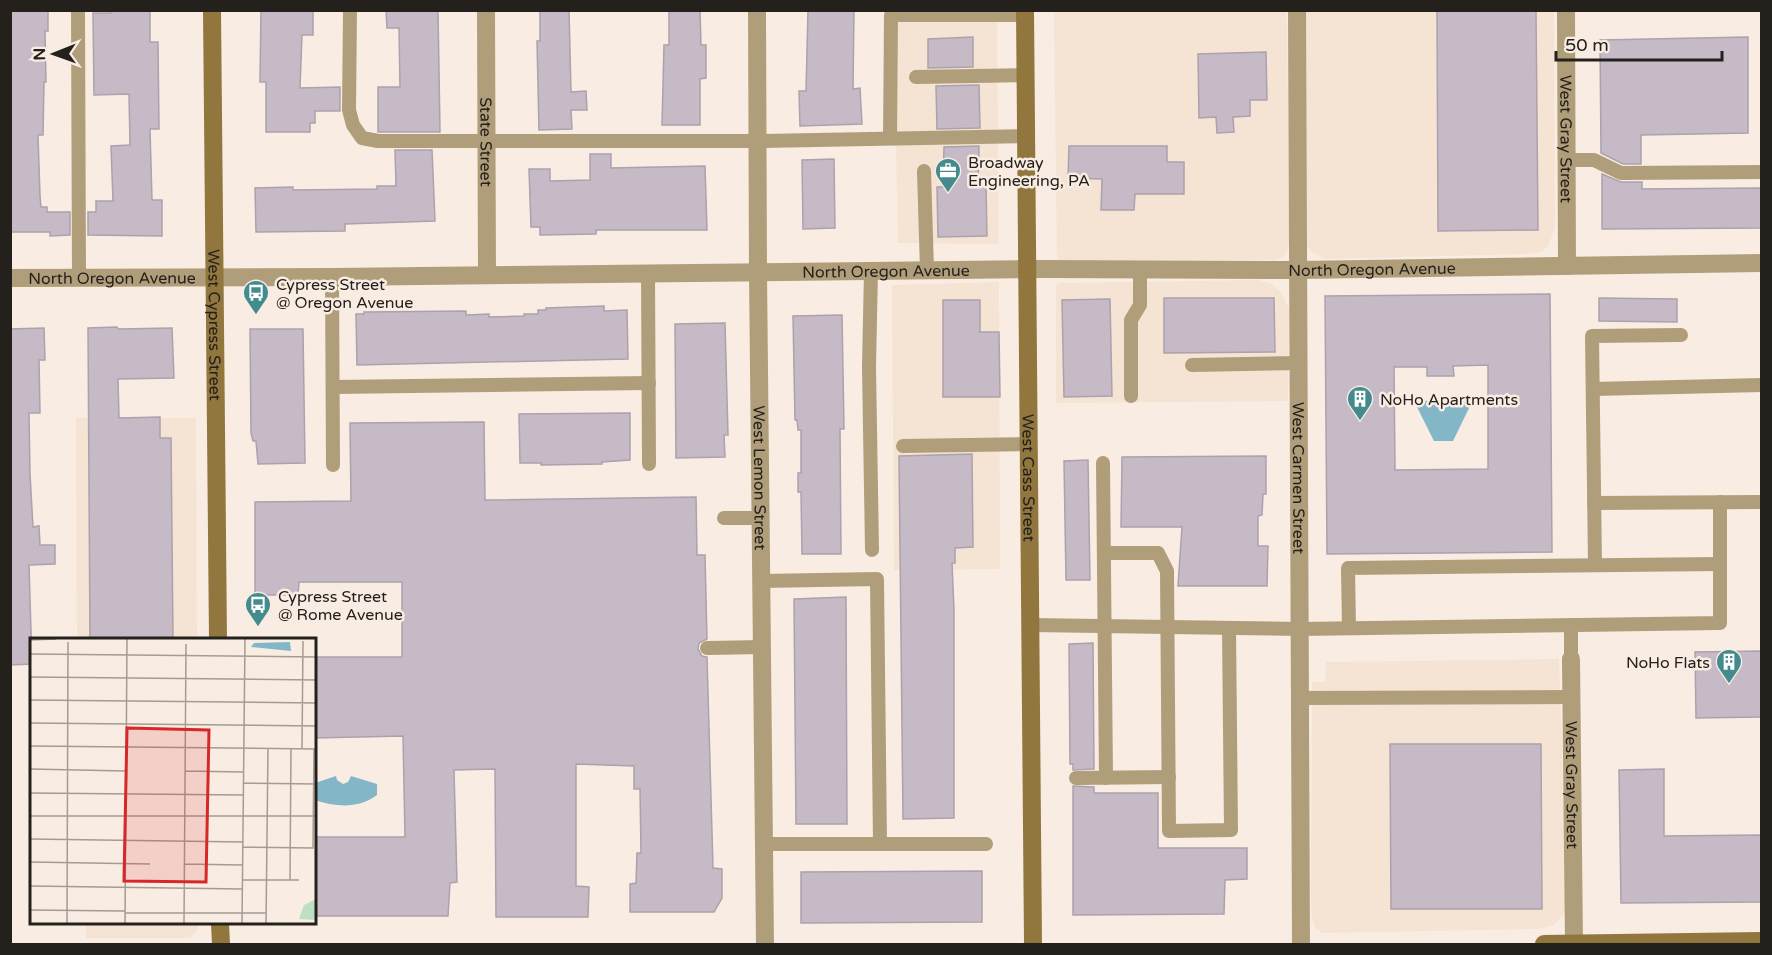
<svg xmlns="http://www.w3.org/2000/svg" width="1772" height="955" font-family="'Varela Round',sans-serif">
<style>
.built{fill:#f5e3d3}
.water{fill:#83b7c7}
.building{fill:#c5bac5;stroke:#aca1ac;stroke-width:1.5;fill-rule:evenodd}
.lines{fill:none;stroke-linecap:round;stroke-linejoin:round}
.lane{stroke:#b09e7a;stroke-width:14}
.street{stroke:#b09e7a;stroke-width:18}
.secondary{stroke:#91763e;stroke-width:18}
.labels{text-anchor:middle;stroke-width:5;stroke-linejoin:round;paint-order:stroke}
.street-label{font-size:16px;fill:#24201c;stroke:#f9ede3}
.poi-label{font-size:16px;fill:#24201c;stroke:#f9ede3;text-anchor:start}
.inset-road{fill:none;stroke:#a49b93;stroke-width:1.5}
.view{fill:#d62828;fill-opacity:0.15;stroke:#d62828;stroke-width:3}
.inset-edge{fill:none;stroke:#24201c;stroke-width:3}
</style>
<rect width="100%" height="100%" fill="#f9ede3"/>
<!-- built -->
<g class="built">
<path d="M 897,11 L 997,11 L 999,244 L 898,243 L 896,145 Z"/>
<path d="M 1054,11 L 1287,11 L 1289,244 L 1287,252 L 1281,258 L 1275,260 L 1057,260 Z"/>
<path d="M 1305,11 L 1554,11 L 1555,228 L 1548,246 L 1541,252 L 1529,254 L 1325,259 L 1310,251 L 1307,245 Z"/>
<path d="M 1259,280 L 1272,284 L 1281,292 L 1289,309 L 1288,401 L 1056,403 L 1056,286 L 1058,283 Z"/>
<path d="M 999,282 L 1000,569 L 894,570 L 892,285 Z"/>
<path d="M 76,418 L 196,418 L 197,640 L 77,640 Z"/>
<path d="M 1559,659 L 1567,904 L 1562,917 L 1552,926 L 1538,929 L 1322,933 L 1316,929 L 1312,918 L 1311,903 L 1312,682 L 1325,682 L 1326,662 Z"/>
<path d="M 86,924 L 198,924 L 197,930 L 190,938 L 86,938 Z"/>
</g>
<!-- water -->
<g class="water">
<path d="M 1473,400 L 1453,441 L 1434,441 L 1414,401 Z"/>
<path d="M 336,776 L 337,780 L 343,784 L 348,782 L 351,776 L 377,784 L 377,795 C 359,809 335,807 315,800 L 315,783 Z"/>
</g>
<!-- building -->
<g class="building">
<path d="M 10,10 L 48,10 L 48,31 L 45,31 L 46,82 L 44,82 L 43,135 L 38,135 L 40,196 L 41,207 L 47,207 L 47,212 L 70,212 L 70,235 L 50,236 L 50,232 L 10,232 Z"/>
<path d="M 111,10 L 150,10 L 150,42 L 158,42 L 159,129 L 150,129 L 152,200 L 162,200 L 162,236 L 88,235 L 88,212 L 96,212 L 96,201 L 113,201 L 111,146 L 130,145 L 129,94 L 94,95 L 93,13 L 111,13 Z"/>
<path d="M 261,10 L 313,10 L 313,35 L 302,35 L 300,88 L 340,87 L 340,111 L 315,111 L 315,123 L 310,123 L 310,132 L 266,132 L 266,82 L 260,82 Z"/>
<path d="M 386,10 L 438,10 L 440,132 L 378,132 L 378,87 L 400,87 L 399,28 L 387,28 Z"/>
<path d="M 540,10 L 569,10 L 571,92 L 586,91 L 587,110 L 571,110 L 572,129 L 539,130 L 537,41 L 540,41 Z"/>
<path d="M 669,10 L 700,10 L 701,45 L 706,45 L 706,78 L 700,79 L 700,125 L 662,125 L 664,45 L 669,45 Z"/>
<path d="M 808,10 L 854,10 L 853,89 L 860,88 L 862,124 L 800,126 L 799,91 L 806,91 Z"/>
<path d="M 1437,10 L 1536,10 L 1538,230 L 1438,231 Z"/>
<path d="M 973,37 L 973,67 L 928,68 L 928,39 Z"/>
<path d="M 1748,37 L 1748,133 L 1641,135 L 1641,164 L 1623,164 L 1601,153 L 1600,40 Z"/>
<path d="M 1266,52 L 1267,100 L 1250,100 L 1250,116 L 1233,117 L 1234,132 L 1217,133 L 1216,117 L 1199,118 L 1198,54 Z"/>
<path d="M 979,85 L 980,128 L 937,129 L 936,86 Z"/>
<path d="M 979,146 L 978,186 L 986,186 L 987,236 L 938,237 L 937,187 L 943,187 L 944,147 Z"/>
<path d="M 1069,146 L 1167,146 L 1167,162 L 1184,162 L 1184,194 L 1135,194 L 1134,210 L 1101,210 L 1102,179 L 1068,178 Z"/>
<path d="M 395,150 L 432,150 L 435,221 L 345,224 L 345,231 L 256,232 L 255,188 L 293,187 L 293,190 L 377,189 L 377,186 L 396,186 Z"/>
<path d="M 590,154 L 611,154 L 611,168 L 705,166 L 707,230 L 596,230 L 596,234 L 540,235 L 540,227 L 531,227 L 529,169 L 550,169 L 550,181 L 590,180 Z"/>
<path d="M 834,159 L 835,228 L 803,229 L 802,160 Z"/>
<path d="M 1602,174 L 1621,182 L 1642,182 L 1642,189 L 1761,188 L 1761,228 L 1602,229 Z"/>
<path d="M 1550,294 L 1552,552 L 1327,554 L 1325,296 ZM 1488,365 L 1488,469 L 1395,470 L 1394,367 L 1427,367 L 1427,376 L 1454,376 L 1453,366 Z"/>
<path d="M 1164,298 L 1274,298 L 1275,352 L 1164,353 Z"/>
<path d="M 1599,298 L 1677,299 L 1677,322 L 1599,321 Z"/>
<path d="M 1110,299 L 1112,396 L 1064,397 L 1062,300 Z"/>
<path d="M 943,300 L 980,300 L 980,332 L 999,332 L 1000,397 L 943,397 Z"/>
<path d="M 604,306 L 604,311 L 627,310 L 628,359 L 357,365 L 356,314 L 364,314 L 364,312 L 466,311 L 466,315 L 489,314 L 489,317 L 524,316 L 524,314 L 538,314 L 538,310 L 546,310 L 546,308 Z"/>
<path d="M 842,315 L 844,429 L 840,429 L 841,554 L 802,554 L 801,492 L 798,492 L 798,473 L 801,473 L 801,430 L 798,430 L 797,420 L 795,420 L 793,316 Z"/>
<path d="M 725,323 L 728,435 L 724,435 L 725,457 L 676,458 L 675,324 Z"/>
<path d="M 117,327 L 118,329 L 172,328 L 174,378 L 118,379 L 119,418 L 160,417 L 160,438 L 171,438 L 173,640 L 90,640 L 88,328 Z"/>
<path d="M 44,328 L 45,360 L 39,360 L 40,413 L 29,413 L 30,474 L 33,527 L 39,526 L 40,545 L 55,545 L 55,564 L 29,565 L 32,664 L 10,665 L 10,329 Z"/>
<path d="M 250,329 L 303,329 L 305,463 L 258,464 L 256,441 L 253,441 L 251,433 Z"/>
<path d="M 630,413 L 630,460 L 602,462 L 602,464 L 541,465 L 541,463 L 520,463 L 519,414 Z"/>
<path d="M 484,422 L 485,500 L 696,497 L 697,555 L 705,555 L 707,639 L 699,643 L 698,649 L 702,656 L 707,657 L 713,868 L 722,869 L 722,898 L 714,912 L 630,912 L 630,884 L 636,883 L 637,853 L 641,853 L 640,789 L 634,789 L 634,766 L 576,764 L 576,886 L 589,887 L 588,917 L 496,917 L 495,769 L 454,770 L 457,882 L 450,883 L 448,916 L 315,916 L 315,837 L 405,837 L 403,736 L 315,738 L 315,657 L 402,657 L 402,582 L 299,582 L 298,595 L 255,595 L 255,502 L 351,501 L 350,423 Z"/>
<path d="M 972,454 L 973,547 L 955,548 L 955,563 L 952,563 L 954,610 L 954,818 L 903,819 L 899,456 Z"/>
<path d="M 1266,456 L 1266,494 L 1263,494 L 1262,515 L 1258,516 L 1258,546 L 1268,546 L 1267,586 L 1178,586 L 1182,527 L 1121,527 L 1122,457 Z"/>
<path d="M 1088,460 L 1090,580 L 1066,580 L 1064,461 Z"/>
<path d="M 846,597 L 847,824 L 796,824 L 794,599 Z"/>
<path d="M 1093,643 L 1094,769 L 1073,770 L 1073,764 L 1070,764 L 1069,644 Z"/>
<path d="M 1761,651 L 1761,717 L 1696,718 L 1695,652 Z"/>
<path d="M 1390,744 L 1541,744 L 1542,909 L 1391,909 Z"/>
<path d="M 1664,769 L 1664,836 L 1761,835 L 1761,902 L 1621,903 L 1619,770 Z"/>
<path d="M 1073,786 L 1094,787 L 1094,793 L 1158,793 L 1158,848 L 1247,848 L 1247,879 L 1225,880 L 1224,914 L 1073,915 Z"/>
<path d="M 982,871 L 982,922 L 801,923 L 801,872 Z"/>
</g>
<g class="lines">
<!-- lane -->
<g class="lane">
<path d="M 78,10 L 79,277"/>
<path d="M 350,10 L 349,110 L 353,125 L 362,138 L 378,141 L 758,141 L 1026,136"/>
<path d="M 916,77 L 1026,75"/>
<path d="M 890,138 L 891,15 L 1025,15"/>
<path d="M 1566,160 L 1594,160 L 1621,173 L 1762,172"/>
<path d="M 924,171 L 927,270"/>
<path d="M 871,271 L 869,367 L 872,550"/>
<path d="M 648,273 L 649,464"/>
<path d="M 332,277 L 333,465"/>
<path d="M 1192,365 L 1300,363"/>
<path d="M 333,387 L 649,383"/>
<path d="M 1593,389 L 1762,385"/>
<path d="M 1131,396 L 1131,320 L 1140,305 L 1140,269"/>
<path d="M 903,446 L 1029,444"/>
<path d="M 1103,463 L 1106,778"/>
<path d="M 1594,503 L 1762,502"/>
<path d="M 724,518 L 761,518"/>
<path d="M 1104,553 L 1158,553 L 1167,571 L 1169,831 L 1231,830 L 1229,628"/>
<path d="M 1595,565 L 1592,336 L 1681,335"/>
<path d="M 762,581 L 877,579 L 880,844"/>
<path d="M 1031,625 L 1300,629 L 1720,623 L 1720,502"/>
<path d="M 1571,625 L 1571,659"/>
<path d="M 1349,628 L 1348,568 L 1720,564"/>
<path d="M 707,648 L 762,647"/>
<path d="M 1299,698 L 1571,697"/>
<path d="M 1076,778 L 1169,777"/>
<path d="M 764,844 L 986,844"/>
</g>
<!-- street -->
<g class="street">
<path id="s1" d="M 486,10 L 487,274"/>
<path id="s2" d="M 757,10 L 758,272 L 765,944"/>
<path id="s3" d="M 1297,10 L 1301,944"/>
<path id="s4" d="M 1566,10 L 1567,266"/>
<path id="s5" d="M 10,278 L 332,277 L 1044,269 L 1299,270 L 1762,263"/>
<path id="s6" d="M 1571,659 L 1574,944"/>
</g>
<!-- secondary -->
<g class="secondary">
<path id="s7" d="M 212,10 L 218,640"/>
<path id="s8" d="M 1025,10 L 1033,944"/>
<path d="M 220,924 L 221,944"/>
<path d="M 1544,944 L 1762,941"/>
</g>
</g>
<!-- icons -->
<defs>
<symbol id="office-pin" viewBox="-11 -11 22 30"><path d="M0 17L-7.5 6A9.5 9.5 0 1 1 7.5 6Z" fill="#438b8c" stroke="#f9ede3"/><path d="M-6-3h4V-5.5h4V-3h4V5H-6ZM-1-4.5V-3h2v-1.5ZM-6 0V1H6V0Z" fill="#fff"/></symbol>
<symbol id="bus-pin" viewBox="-11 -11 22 30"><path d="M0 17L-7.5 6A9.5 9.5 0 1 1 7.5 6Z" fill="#438b8c" stroke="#f9ede3"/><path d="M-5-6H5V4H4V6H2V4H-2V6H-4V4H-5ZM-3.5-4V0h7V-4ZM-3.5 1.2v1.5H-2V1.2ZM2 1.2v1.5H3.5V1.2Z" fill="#fff"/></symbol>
<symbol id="building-pin" viewBox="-11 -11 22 30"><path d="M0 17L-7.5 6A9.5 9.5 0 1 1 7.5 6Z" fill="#438b8c" stroke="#f9ede3"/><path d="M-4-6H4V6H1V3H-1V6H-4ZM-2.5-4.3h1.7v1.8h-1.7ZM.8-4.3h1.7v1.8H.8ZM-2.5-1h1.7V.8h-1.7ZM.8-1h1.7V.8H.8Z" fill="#fff"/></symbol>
</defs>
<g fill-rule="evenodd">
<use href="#office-pin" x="933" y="156" width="30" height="40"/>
<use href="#bus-pin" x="241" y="278" width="30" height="40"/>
<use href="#building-pin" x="1345" y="384" width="30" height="40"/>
<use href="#bus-pin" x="243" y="590" width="30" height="40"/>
<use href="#building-pin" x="1714" y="647" width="30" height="40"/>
</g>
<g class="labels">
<!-- street labels -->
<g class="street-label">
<text dy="6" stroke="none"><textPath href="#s4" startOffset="129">West Gray Street</textPath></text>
<text dy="6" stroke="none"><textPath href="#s1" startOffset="132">State Street</textPath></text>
<text dy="6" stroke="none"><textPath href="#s5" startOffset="1362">North Oregon Avenue</textPath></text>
<text dy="6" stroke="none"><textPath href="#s5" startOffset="876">North Oregon Avenue</textPath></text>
<text dy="6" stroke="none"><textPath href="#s5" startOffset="102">North Oregon Avenue</textPath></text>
<text dy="6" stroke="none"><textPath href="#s7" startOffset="315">West Cypress Street</textPath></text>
<text dy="6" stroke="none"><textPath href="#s8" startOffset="468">West Cass Street</textPath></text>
<text dy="6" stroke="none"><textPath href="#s3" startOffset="468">West Carmen Street</textPath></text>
<text dy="6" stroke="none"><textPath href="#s2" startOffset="468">West Lemon Street</textPath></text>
<text dy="6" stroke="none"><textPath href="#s6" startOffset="126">West Gray Street</textPath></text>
</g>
<!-- poi labels -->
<g class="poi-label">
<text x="968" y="168">Broadway<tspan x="968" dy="18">Engineering, PA</tspan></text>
<text x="276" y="290">Cypress Street<tspan x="276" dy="18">@ Oregon Avenue</tspan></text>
<text x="1380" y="405">NoHo Apartments</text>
<text x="278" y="602">Cypress Street<tspan x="278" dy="18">@ Rome Avenue</tspan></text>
<text x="1710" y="668" text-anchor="end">NoHo Flats</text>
</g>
</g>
<!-- overview -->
<g transform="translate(30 638)">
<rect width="286" height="286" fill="#f9ede3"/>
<path d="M 286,261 L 286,282 L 269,281 L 274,267 Z" fill="#bce0c1"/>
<path d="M 260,4 L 261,13 L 221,9 L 224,5 Z" fill="#83b7c7"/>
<path class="inset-road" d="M 0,2 L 26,1M 0,16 L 287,19M 0,39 L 287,42M 0,62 L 287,65M 0,85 L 287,88M 0,108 L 287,111M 272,110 L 273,3M 0,131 L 96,133M 155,133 L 213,134M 213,145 L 287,146M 0,155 L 213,157M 0,178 L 287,178M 0,201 L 213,204M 213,209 L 283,210 L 284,111M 0,224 L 120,226M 154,226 L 212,227M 212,242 L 269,242M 260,242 L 261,110M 0,248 L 212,251M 0,272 L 95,273M 95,275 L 236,275M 37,286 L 38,4M 95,286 L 97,1M 154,286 L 156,6M 212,286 L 215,1M 236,286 L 238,110"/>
<path class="view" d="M 97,90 L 179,92 L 176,244 L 94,243 Z"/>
<rect width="286" height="286" class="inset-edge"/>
</g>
<!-- border -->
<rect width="1772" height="955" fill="none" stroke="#24201c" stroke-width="24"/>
<!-- north arrow -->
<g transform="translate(54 54) rotate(269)" stroke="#f9ede3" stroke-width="4.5" paint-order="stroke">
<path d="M0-4.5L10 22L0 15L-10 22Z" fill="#24201c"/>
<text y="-9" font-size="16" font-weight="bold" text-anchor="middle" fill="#24201c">N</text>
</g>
<!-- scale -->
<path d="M1556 51v9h166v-9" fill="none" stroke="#24201c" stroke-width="3"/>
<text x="1565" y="51" font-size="18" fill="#24201c" stroke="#f9ede3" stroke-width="4.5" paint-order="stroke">50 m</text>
</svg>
